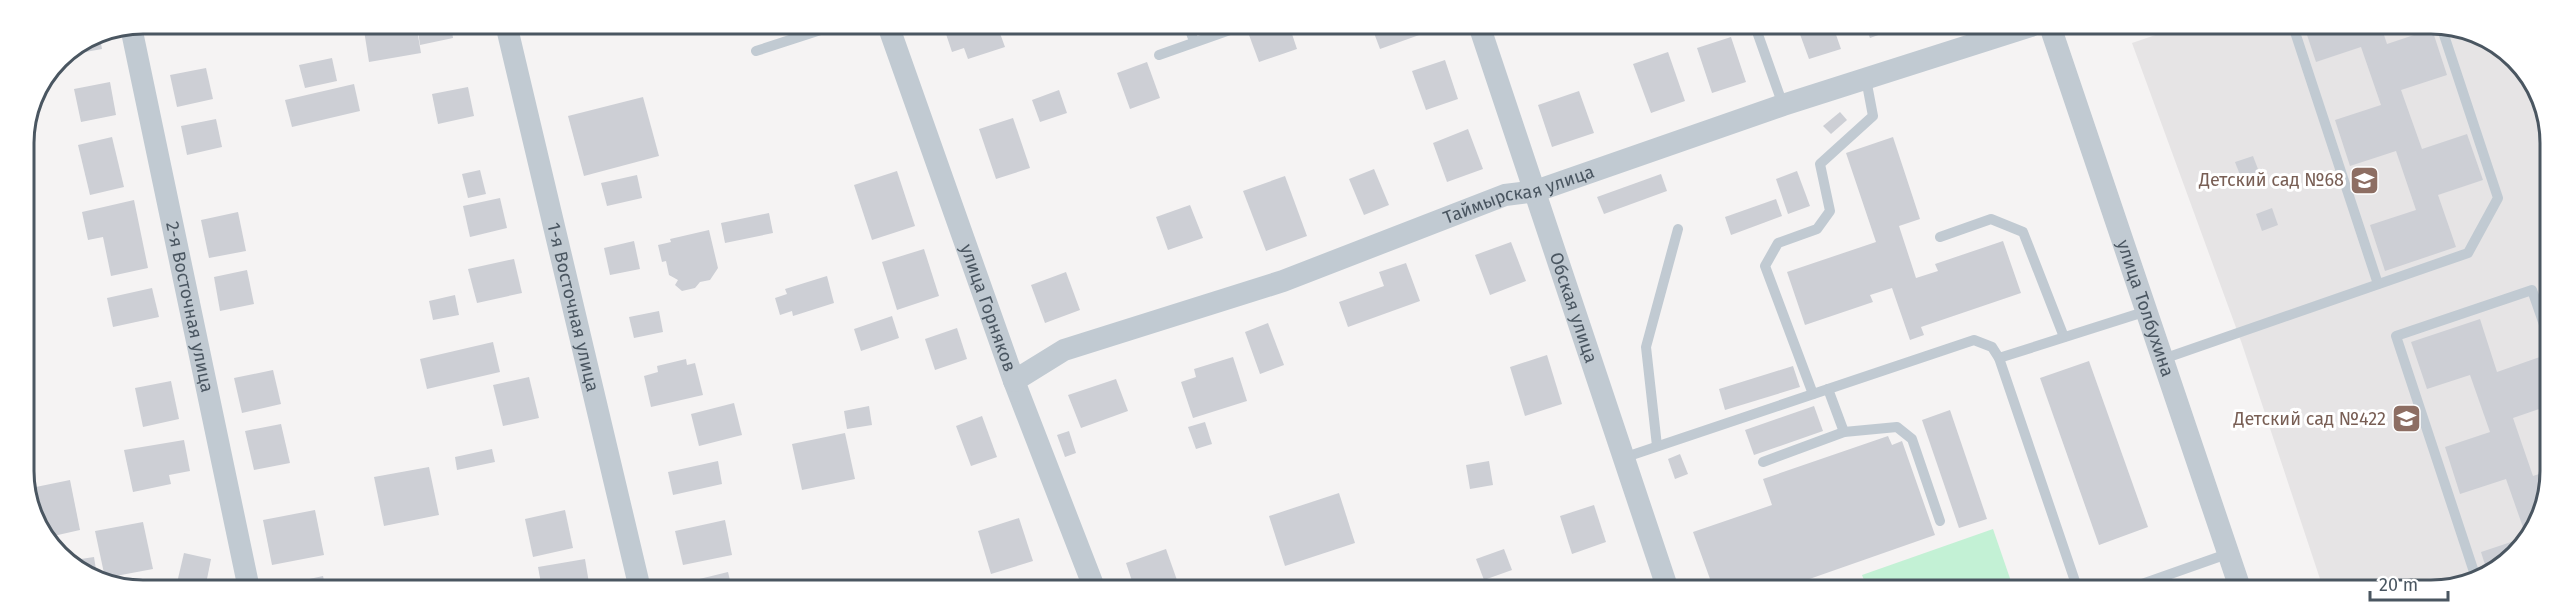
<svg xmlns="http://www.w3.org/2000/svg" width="2574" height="615" font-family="'Fira Sans',sans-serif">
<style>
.education{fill:#e6e4e5}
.green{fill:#c3f1d5}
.building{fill:#cdcfd5}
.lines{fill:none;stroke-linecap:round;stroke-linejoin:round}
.lane{stroke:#c1cad2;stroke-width:10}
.street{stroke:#c1cad2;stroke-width:22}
.labels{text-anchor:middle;stroke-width:6;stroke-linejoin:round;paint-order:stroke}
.education-label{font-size:18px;fill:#785e54;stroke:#fff;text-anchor:end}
.street-label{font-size:18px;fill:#4a5661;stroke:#fff}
.rim{fill:none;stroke:#4a5661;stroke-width:3}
</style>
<rect width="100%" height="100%" fill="#f5f3f3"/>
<!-- education -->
<path class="education" d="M 2182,26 L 2453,26 L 2515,59 L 2548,120 L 2548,494 L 2509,562 L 2438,591 L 2324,591 L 2242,344 L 2132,43 Z"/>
<!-- green -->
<path class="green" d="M 1993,529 L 2014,590 L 1868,590 L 1862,575 Z"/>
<!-- building -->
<g class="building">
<path d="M 363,24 L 416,24 L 421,53 L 369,62 Z"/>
<path d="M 417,24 L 451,24 L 453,38 L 420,45 Z"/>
<path d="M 943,25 L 997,25 L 1005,47 L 968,59 L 964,48 L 952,52 Z"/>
<path d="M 1279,25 L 1289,25 L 1297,49 L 1259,62 L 1249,35 Z"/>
<path d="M 1371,25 L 1434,25 L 1436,29 L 1380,49 Z"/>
<path d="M 1797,26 L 1833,26 L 1841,49 L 1809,59 Z"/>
<path d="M 1865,26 L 1894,26 L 1895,29 L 1870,38 Z"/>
<path d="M 2304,26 L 2381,26 L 2387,44 L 2432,29 L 2447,75 L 2401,90 L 2422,149 L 2467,134 L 2483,180 L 2438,195 L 2456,247 L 2385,271 L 2370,225 L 2416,210 L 2396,151 L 2350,166 L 2335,120 L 2381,105 L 2361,47 L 2316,62 Z"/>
<path d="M 99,33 L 102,49 L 80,53 L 78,46 Z"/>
<path d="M 1731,37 L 1746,82 L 1712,93 L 1697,48 Z"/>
<path d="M 1668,52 L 1685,101 L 1651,113 L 1633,64 Z"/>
<path d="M 332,58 L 337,81 L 305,88 L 299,65 Z"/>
<path d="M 1445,60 L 1458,99 L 1426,110 L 1412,71 Z"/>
<path d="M 1147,62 L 1160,98 L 1130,109 L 1117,73 Z"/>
<path d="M 206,68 L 213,99 L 177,107 L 170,75 Z"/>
<path d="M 110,82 L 116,115 L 81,122 L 74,89 Z"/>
<path d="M 354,84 L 360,111 L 292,127 L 285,100 Z"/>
<path d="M 468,87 L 474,116 L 438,124 L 432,94 Z"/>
<path d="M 1059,90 L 1067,113 L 1040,122 L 1032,100 Z"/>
<path d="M 1579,91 L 1594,133 L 1552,147 L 1538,105 Z"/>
<path d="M 643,97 L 659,156 L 584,176 L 568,116 Z"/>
<path d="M 1840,112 L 1847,120 L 1831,134 L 1823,126 Z"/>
<path d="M 1013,118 L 1030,168 L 996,179 L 979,129 Z"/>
<path d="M 216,119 L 222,147 L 187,155 L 181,126 Z"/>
<path d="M 1468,129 L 1483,169 L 1447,182 L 1433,143 Z"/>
<path d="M 112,137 L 124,187 L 90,195 L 78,145 Z"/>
<path d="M 1893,137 L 1920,219 L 1899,226 L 1916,278 L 1938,271 L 1935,264 L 2003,241 L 2021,293 L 1921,327 L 1924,335 L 1910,340 L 1892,288 L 1870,295 L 1873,302 L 1805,325 L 1787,272 L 1876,242 L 1846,153 Z"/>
<path d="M 2253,156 L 2261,177 L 2243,183 L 2235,162 Z"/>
<path d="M 1374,169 L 1389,205 L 1364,215 L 1349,179 Z"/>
<path d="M 480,170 L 486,194 L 468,198 L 462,174 Z"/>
<path d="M 897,171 L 915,226 L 872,240 L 854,185 Z"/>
<path d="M 1797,171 L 1810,206 L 1788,214 L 1776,179 Z"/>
<path d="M 1661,174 L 1667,191 L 1604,214 L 1597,197 Z"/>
<path d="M 637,175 L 642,198 L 607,206 L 601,183 Z"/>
<path d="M 1285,176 L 1307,236 L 1266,251 L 1243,191 Z"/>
<path d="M 500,198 L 507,228 L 470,237 L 463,206 Z"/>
<path d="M 1776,199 L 1782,216 L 1731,235 L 1725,217 Z"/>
<path d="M 134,200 L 148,268 L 111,276 L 103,237 L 88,240 L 82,212 Z"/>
<path d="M 1190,205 L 1203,238 L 1168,250 L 1156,217 Z"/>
<path d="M 2272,208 L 2278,225 L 2262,231 L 2256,214 Z"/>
<path d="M 238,212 L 246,251 L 209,258 L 201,220 Z"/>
<path d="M 769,213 L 773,233 L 725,243 L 721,223 Z"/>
<path d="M 709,230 L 718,268 L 710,280 L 700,282 L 695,288 L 682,291 L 675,285 L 678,280 L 669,275 L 666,261 L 662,262 L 658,245 L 671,242 L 670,239 Z"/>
<path d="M 634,241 L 640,269 L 610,275 L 604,248 Z"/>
<path d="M 1511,242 L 1526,281 L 1490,295 L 1475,255 Z"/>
<path d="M 924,249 L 939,296 L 897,310 L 882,262 Z"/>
<path d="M 514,259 L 522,293 L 477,303 L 468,269 Z"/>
<path d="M 1406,263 L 1420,301 L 1348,327 L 1339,302 L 1384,286 L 1379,272 Z"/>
<path d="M 247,270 L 254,304 L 220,311 L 214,277 Z"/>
<path d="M 1066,272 L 1080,310 L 1045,323 L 1031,285 Z"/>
<path d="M 827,276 L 834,303 L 793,316 L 792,311 L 780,315 L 775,298 L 787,294 L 785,289 Z"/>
<path d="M 152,288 L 159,317 L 113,327 L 107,298 Z"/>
<path d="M 455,295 L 459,315 L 433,320 L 429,301 Z"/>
<path d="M 659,311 L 663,332 L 634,338 L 629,317 Z"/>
<path d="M 892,316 L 899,338 L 861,351 L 854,329 Z"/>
<path d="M 2480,319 L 2497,372 L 2543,356 L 2548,372 L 2548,406 L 2513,418 L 2533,476 L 2548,471 L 2548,494 L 2525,533 L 2506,479 L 2460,494 L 2445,447 L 2490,432 L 2470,375 L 2427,389 L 2411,342 Z"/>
<path d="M 1268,323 L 1284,365 L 1260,374 L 1245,332 Z"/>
<path d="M 957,328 L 967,359 L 935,370 L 925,339 Z"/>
<path d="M 493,342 L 500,372 L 427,389 L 420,359 Z"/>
<path d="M 1547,355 L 1562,404 L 1525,416 L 1510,367 Z"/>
<path d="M 1233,357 L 1247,401 L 1193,418 L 1181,382 L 1196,377 L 1194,369 Z"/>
<path d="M 686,359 L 687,365 L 695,363 L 703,395 L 651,407 L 644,376 L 658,372 L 657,366 Z"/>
<path d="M 2089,361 L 2148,527 L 2099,545 L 2040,378 Z"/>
<path d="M 1793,366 L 1800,387 L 1725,410 L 1719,389 Z"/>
<path d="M 273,370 L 281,404 L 242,413 L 234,378 Z"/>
<path d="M 529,377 L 539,418 L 503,426 L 493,385 Z"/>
<path d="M 1116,379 L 1128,411 L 1081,428 L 1068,395 Z"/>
<path d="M 171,381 L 179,419 L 143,427 L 135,388 Z"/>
<path d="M 734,403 L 742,435 L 699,446 L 691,414 Z"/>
<path d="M 869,406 L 872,425 L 847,429 L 844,411 Z"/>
<path d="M 1814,406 L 1823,431 L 1754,455 L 1745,430 Z"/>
<path d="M 1950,410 L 1987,519 L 1959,528 L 1922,420 Z"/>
<path d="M 982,416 L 997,457 L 971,466 L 956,426 Z"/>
<path d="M 1205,422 L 1212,444 L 1196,449 L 1188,427 Z"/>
<path d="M 281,424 L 290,463 L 254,470 L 245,431 Z"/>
<path d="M 1069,431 L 1076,453 L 1065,457 L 1057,435 Z"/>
<path d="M 845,433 L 855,479 L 802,490 L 792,444 Z"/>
<path d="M 1888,436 L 1892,445 L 1902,441 L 1935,535 L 1778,590 L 1714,590 L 1693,532 L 1772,505 L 1763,479 Z"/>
<path d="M 184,440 L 190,471 L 169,475 L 171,484 L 133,492 L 124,450 Z"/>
<path d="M 492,449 L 495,462 L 457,470 L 455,457 Z"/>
<path d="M 1680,454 L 1688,474 L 1675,479 L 1668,459 Z"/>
<path d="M 718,461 L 722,484 L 673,495 L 668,472 Z"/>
<path d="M 1489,461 L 1493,485 L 1470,489 L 1466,465 Z"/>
<path d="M 429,467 L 439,515 L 384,526 L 374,477 Z"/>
<path d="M 70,480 L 80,530 L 49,537 L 26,495 L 26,489 Z"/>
<path d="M 1339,493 L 1355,543 L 1285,566 L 1269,516 Z"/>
<path d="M 1594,505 L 1606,542 L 1572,554 L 1560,516 Z"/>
<path d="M 315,510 L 324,555 L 272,565 L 263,520 Z"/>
<path d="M 565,510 L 573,548 L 533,557 L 525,519 Z"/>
<path d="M 1019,518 L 1033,561 L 991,574 L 978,531 Z"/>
<path d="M 725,520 L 732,555 L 683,565 L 675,531 Z"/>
<path d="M 143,522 L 153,569 L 105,578 L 95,531 Z"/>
<path d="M 2523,538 L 2509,562 L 2487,571 L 2481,552 Z"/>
<path d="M 1166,549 L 1178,583 L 1158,590 L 1135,590 L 1126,563 Z"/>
<path d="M 1504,549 L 1512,570 L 1484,580 L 1476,559 Z"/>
<path d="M 184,553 L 211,559 L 205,589 L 176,587 Z"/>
<path d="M 94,557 L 97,576 L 68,561 Z"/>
<path d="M 585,559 L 590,589 L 542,589 L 538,567 Z"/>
<path d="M 728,572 L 732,589 L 688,589 L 687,582 Z"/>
<path d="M 323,576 L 326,589 L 277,589 L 277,586 Z"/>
<path d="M 1418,582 L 1422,590 L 1398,590 Z"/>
</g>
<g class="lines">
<!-- lane -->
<g class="lane">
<path d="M 1188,25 L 1194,41"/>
<path d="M 1755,26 L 1783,105"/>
<path d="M 2293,26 L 2378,284"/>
<path d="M 756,51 L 836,25"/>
<path d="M 1159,55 L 1244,25"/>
<path d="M 1940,237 L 1991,219 L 2023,232 L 2064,337"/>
<path d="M 1999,358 L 2147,311"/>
<path d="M 2163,359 L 2468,253 L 2498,198 L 2441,26"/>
<path d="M 1828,389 L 1844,432"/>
<path d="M 1813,394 L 1765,266 L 1778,243 L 1817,229 L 1830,211 L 1820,164 L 1873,116 L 1866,79"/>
<path d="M 1657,446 L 1646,347 L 1678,229"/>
<path d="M 1623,458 L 1974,340 L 1992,347 L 1999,358 L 2078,590"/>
<path d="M 1763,462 L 1844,432 L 1897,427 L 1912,439 L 1940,521"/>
<path d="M 2475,575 L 2396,336 L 2532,290 L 2548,336"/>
<path d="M 1592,590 L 1607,586 L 1668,589"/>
<path d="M 2125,590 L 2227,554"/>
</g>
<!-- street -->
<g class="street">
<path id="s1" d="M 506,24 L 640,589"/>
<path id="s2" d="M 888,25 L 1014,381 L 1095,590"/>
<path id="s3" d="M 1479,25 L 1668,590"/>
<path id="s4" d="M 2050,26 L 2241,591"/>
<path id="s5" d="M 131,27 L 249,589"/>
<path id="s6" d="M 1014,381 L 1064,350 L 1283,281 L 1505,195 L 1536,191 L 1783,105 L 2031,26"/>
</g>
</g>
<!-- icons -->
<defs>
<symbol id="school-square" viewBox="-11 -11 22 22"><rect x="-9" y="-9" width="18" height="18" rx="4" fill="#8d6e63" stroke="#fff"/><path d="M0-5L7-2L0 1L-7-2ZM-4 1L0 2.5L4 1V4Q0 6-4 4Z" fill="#fff"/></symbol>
</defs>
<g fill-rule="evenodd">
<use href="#school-square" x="2348" y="164" width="33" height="33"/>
<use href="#school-square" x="2390" y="402" width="33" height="33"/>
</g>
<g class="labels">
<!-- education labels -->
<g class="education-label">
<text x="2344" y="186">Детский сад №68</text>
<text x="2386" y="425">Детский сад №422</text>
</g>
<!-- street labels -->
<g class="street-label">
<text dy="6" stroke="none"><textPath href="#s6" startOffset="540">Таймырская улица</textPath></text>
<text dy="6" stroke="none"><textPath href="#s1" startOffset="291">1-я Восточная улица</textPath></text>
<text dy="6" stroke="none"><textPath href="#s5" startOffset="286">2-я Восточная улица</textPath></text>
<text dy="6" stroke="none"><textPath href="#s2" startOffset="300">улица Горняков</textPath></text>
<text dy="6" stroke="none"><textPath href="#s3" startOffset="298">Обская улица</textPath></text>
<text dy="6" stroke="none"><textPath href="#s4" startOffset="298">улица Толбухина</textPath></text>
</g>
</g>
<!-- crop -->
<path d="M0 0H2574V615H0ZM143 34H2431A109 109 0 0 1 2540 143V471A109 109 0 0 1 2431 580H143A109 109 0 0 1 34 471V143A109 109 0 0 1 143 34Z" fill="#fff" fill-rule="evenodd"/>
<path class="rim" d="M143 34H2431A109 109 0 0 1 2540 143V471A109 109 0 0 1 2431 580H143A109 109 0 0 1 34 471V143A109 109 0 0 1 143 34Z"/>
<!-- scale -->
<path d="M2370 591v9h78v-9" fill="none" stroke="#4a5661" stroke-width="3"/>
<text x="2379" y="591" font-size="18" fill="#4a5661" stroke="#ffffff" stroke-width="4.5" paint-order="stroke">20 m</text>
</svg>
